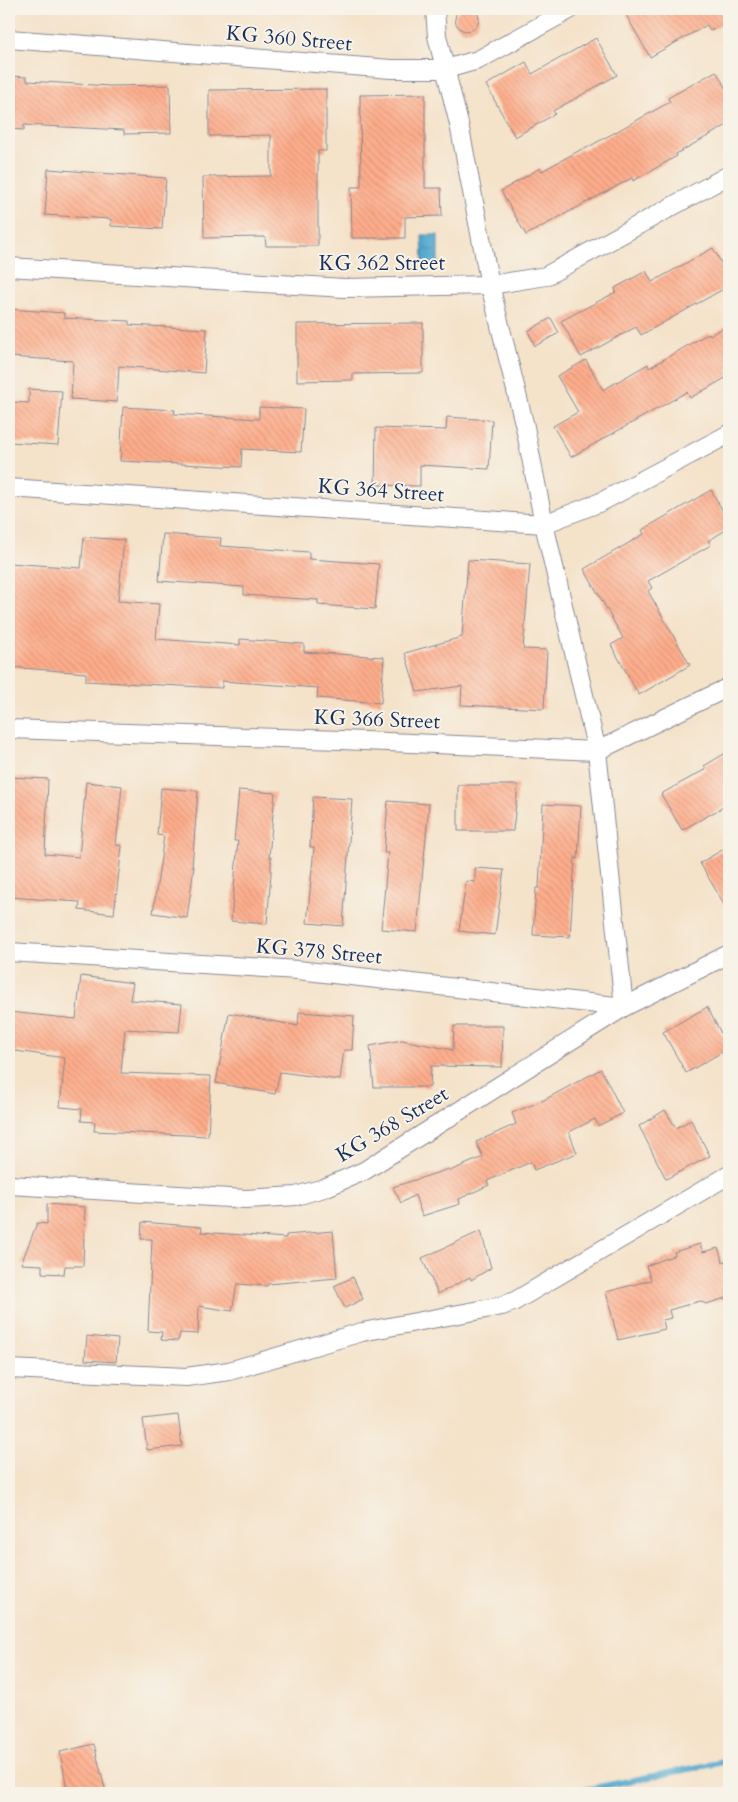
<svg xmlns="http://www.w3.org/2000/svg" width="738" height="1802" font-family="Cardo,serif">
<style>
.water{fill:url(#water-ripples);stroke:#366b96}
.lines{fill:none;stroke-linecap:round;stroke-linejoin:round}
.stream{stroke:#50a7cd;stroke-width:6}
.building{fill:url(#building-back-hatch)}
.street-casing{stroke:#888894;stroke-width:20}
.street{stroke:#fff;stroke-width:18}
.labels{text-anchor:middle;stroke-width:4;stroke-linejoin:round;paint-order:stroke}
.street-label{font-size:21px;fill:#1b2f5e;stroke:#f7f3e8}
</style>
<defs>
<pattern id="water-ripples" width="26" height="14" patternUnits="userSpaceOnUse" patternTransform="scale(1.25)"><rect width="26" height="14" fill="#50a7cd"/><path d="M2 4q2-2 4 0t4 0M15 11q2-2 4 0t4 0" fill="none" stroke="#4288aa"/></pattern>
<pattern id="building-back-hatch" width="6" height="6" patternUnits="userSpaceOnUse" patternTransform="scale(1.25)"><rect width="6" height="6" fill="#fead8b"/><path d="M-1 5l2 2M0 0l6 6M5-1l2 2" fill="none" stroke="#d9957a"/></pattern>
</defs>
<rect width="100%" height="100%" fill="#f7f3e8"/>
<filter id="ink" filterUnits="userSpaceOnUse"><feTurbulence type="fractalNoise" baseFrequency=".02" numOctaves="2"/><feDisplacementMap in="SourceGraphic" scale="10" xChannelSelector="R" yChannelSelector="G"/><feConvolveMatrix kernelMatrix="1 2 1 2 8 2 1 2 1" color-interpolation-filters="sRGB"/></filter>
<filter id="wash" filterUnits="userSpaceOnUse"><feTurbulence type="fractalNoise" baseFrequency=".0096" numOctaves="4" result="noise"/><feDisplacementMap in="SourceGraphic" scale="20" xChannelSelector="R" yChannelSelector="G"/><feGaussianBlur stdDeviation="1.12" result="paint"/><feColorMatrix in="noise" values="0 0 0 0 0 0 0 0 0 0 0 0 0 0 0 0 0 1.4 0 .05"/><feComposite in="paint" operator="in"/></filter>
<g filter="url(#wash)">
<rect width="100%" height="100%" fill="#f4e2c9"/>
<!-- water -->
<path class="water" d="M 422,235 L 438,235 L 438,264 L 423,264 Z"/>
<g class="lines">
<!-- stream -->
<path class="stream" d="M 568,1793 L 729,1761"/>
</g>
<g id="blocks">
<!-- building -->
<g class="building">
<circle cx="467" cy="19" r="12"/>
<path d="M 638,9 L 729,9 L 729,20 L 710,31 L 707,25 L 650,57 L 626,15 Z"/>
<path d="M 596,38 L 617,75 L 553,111 L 555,114 L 515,137 L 486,85 L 526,62 L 532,74 Z"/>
<path d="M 716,71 L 729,94 L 729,124 L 676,154 L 677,156 L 633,181 L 632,178 L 526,235 L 501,191 L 540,168 L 542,171 L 582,149 L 583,150 L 670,102 L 668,98 Z"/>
<path d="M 9,76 L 27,77 L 27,81 L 110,86 L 170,85 L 171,133 L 124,134 L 124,130 L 24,125 L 24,130 L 9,129 Z"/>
<path d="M 326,89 L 326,151 L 318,151 L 318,246 L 266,246 L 265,237 L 204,238 L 203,177 L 271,176 L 271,135 L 209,136 L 209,90 Z"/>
<path d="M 425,94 L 425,188 L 441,188 L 442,216 L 405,217 L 405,238 L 352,238 L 351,187 L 361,187 L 360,95 Z"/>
<path d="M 48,169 L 166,178 L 162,229 L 111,226 L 111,219 L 45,215 Z"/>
<path d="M 713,248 L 729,277 L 729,286 L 641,335 L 636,327 L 581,357 L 561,321 L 616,292 L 615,288 L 646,271 L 652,282 Z"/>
<path d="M 9,309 L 64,313 L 64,318 L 129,321 L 129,325 L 207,329 L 204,373 L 119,366 L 117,402 L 71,399 L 73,361 L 9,357 Z"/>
<path d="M 551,318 L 559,333 L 535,346 L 528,331 Z"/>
<path d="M 423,323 L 423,373 L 353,374 L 353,380 L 297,381 L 297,324 Z"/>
<path d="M 729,325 L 729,376 L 690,398 L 687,392 L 571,457 L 553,426 L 578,412 L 557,376 L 586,360 L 603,390 L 648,364 L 649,368 L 709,333 L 710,335 Z"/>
<path d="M 29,389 L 62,391 L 58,445 L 9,442 L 9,402 L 29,403 Z"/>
<path d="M 123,407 L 175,410 L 174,414 L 259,419 L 259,407 L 304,409 L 301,452 L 242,449 L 241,467 L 120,461 Z"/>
<path d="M 447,417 L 492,420 L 489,469 L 420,465 L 420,486 L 375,485 L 376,428 L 446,430 Z"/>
<path d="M 711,490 L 729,522 L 729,528 L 708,541 L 711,545 L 648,581 L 652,588 L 648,591 L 690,665 L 639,695 L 611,645 L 623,638 L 584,569 L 644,534 L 642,530 Z"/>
<path d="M 163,534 L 221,538 L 220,546 L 309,552 L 309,559 L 379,564 L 375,609 L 318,605 L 318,600 L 244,595 L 244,587 L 159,581 Z"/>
<path d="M 84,537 L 124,540 L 118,601 L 159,604 L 156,639 L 240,645 L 240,639 L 304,644 L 304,652 L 384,657 L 381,703 L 317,698 L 318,688 L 222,681 L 222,688 L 141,684 L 86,681 L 86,673 L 9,667 L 9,563 L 81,568 Z"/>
<path d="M 468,560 L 530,564 L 523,649 L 547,650 L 544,709 L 461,705 L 462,686 L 417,692 L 405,653 L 462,637 Z"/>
<path d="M 729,751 L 729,804 L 682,830 L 661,794 L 706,769 L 704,766 Z"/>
<path d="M 9,777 L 48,779 L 45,854 L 79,857 L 86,782 L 122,786 L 116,845 L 122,846 L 114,914 L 79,910 L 80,902 L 9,897 Z"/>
<path d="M 458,785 L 518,785 L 513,831 L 458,831 Z"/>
<path d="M 161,788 L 198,791 L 192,867 L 194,867 L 187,918 L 153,913 L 164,836 L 157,835 Z"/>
<path d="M 239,790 L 275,793 L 269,857 L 271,857 L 271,873 L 267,924 L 231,921 L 238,841 L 234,841 Z"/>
<path d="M 313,797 L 352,799 L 343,926 L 307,923 L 314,847 L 310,847 Z"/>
<path d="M 388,801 L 429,804 L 417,932 L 381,929 L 388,853 L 384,853 Z"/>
<path d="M 543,804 L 581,806 L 578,859 L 575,858 L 570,937 L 533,935 L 536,888 L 539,888 Z"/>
<path d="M 729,846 L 729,913 L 700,863 Z"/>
<path d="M 475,868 L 504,870 L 495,935 L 459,931 L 466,881 L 475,882 Z"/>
<path d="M 81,976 L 133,983 L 130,1000 L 182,1004 L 179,1032 L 125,1029 L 121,1073 L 211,1076 L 208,1136 L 94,1131 L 95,1122 L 81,1121 L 82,1109 L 60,1107 L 65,1058 L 9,1050 L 9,1012 L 76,1019 Z"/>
<path d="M 707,1007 L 729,1048 L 686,1073 L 663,1032 Z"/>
<path d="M 299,1012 L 354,1016 L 352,1050 L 344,1050 L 340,1080 L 280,1072 L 275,1094 L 216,1083 L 229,1013 L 298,1026 Z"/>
<path d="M 454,1026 L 503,1026 L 502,1067 L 431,1066 L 430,1087 L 374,1087 L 370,1046 L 402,1040 L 453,1050 Z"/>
<path d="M 601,1069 L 623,1113 L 598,1126 L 595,1119 L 569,1132 L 577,1153 L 534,1170 L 531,1162 L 487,1181 L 489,1185 L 459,1199 L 460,1204 L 422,1216 L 415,1195 L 401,1203 L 393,1187 L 449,1169 L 450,1171 L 483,1157 L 476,1142 L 516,1124 L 512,1113 L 544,1100 Z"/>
<path d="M 665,1110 L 676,1128 L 691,1120 L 710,1156 L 666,1179 L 639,1126 Z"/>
<path d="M 47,1204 L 85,1207 L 83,1266 L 65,1266 L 64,1274 L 42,1273 L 42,1265 L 21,1264 L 37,1223 L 47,1224 Z"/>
<path d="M 142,1222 L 202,1227 L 201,1232 L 286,1238 L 286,1235 L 333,1231 L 337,1278 L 268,1284 L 267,1286 L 237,1284 L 232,1311 L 199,1306 L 198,1334 L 180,1333 L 178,1341 L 161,1340 L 162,1332 L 148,1331 L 152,1239 L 141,1239 Z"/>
<path d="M 481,1231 L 491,1268 L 471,1280 L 470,1277 L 438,1294 L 422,1258 Z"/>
<path d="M 700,1244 L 703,1252 L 718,1248 L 723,1262 L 729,1260 L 729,1297 L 706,1304 L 700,1301 L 669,1310 L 671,1318 L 663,1320 L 665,1329 L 618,1340 L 606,1292 L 651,1280 L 646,1266 L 675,1255 L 674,1252 Z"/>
<path d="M 353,1277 L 363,1299 L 345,1308 L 334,1286 Z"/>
<path d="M 87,1336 L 118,1339 L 116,1362 L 85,1360 Z"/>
<path d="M 178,1415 L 182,1446 L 147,1450 L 143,1419 Z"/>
<path d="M 94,1744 L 106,1793 L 68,1793 L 60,1752 Z"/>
</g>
</g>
</g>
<g filter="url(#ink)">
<use href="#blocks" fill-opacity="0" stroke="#888894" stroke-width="1"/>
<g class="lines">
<defs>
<g id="street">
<path d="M 9,39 L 391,69 L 446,69 L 478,60 L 571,9"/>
<path d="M 9,267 L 344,288 L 490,285 L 546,276 L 729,175"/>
<path d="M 9,488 L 544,524 L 601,502 L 729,434"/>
<path d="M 9,729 L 341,740 L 597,751 L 729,687"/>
<path d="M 9,952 L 298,970 L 624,1007 L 597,751 L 544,524 L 525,427 L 490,285 L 459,124 L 437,36 L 435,9"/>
<path d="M 9,1185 L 246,1199 L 296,1196 L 324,1188 L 364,1171 L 624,1007 L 729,954"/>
<path d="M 9,1369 L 186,1377 L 229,1371 L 362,1332 L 502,1306 L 515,1301 L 729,1175"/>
</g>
</defs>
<!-- street casing -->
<use href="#street" class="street-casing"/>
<!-- street -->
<use href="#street" class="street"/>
</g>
</g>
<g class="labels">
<!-- street labels -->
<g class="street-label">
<text transform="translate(289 38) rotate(5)" y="7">KG 360 Street</text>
<text x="382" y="270">KG 362 Street</text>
<text transform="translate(381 490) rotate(4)" y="7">KG 364 Street</text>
<text transform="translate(377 719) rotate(2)" y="7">KG 366 Street</text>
<text transform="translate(319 951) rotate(5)" y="7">KG 378 Street</text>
<text transform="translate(392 1124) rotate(-31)" y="7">KG 368 Street</text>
</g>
</g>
<!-- margin -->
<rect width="738" height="1802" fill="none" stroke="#f7f3e8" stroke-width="30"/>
</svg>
